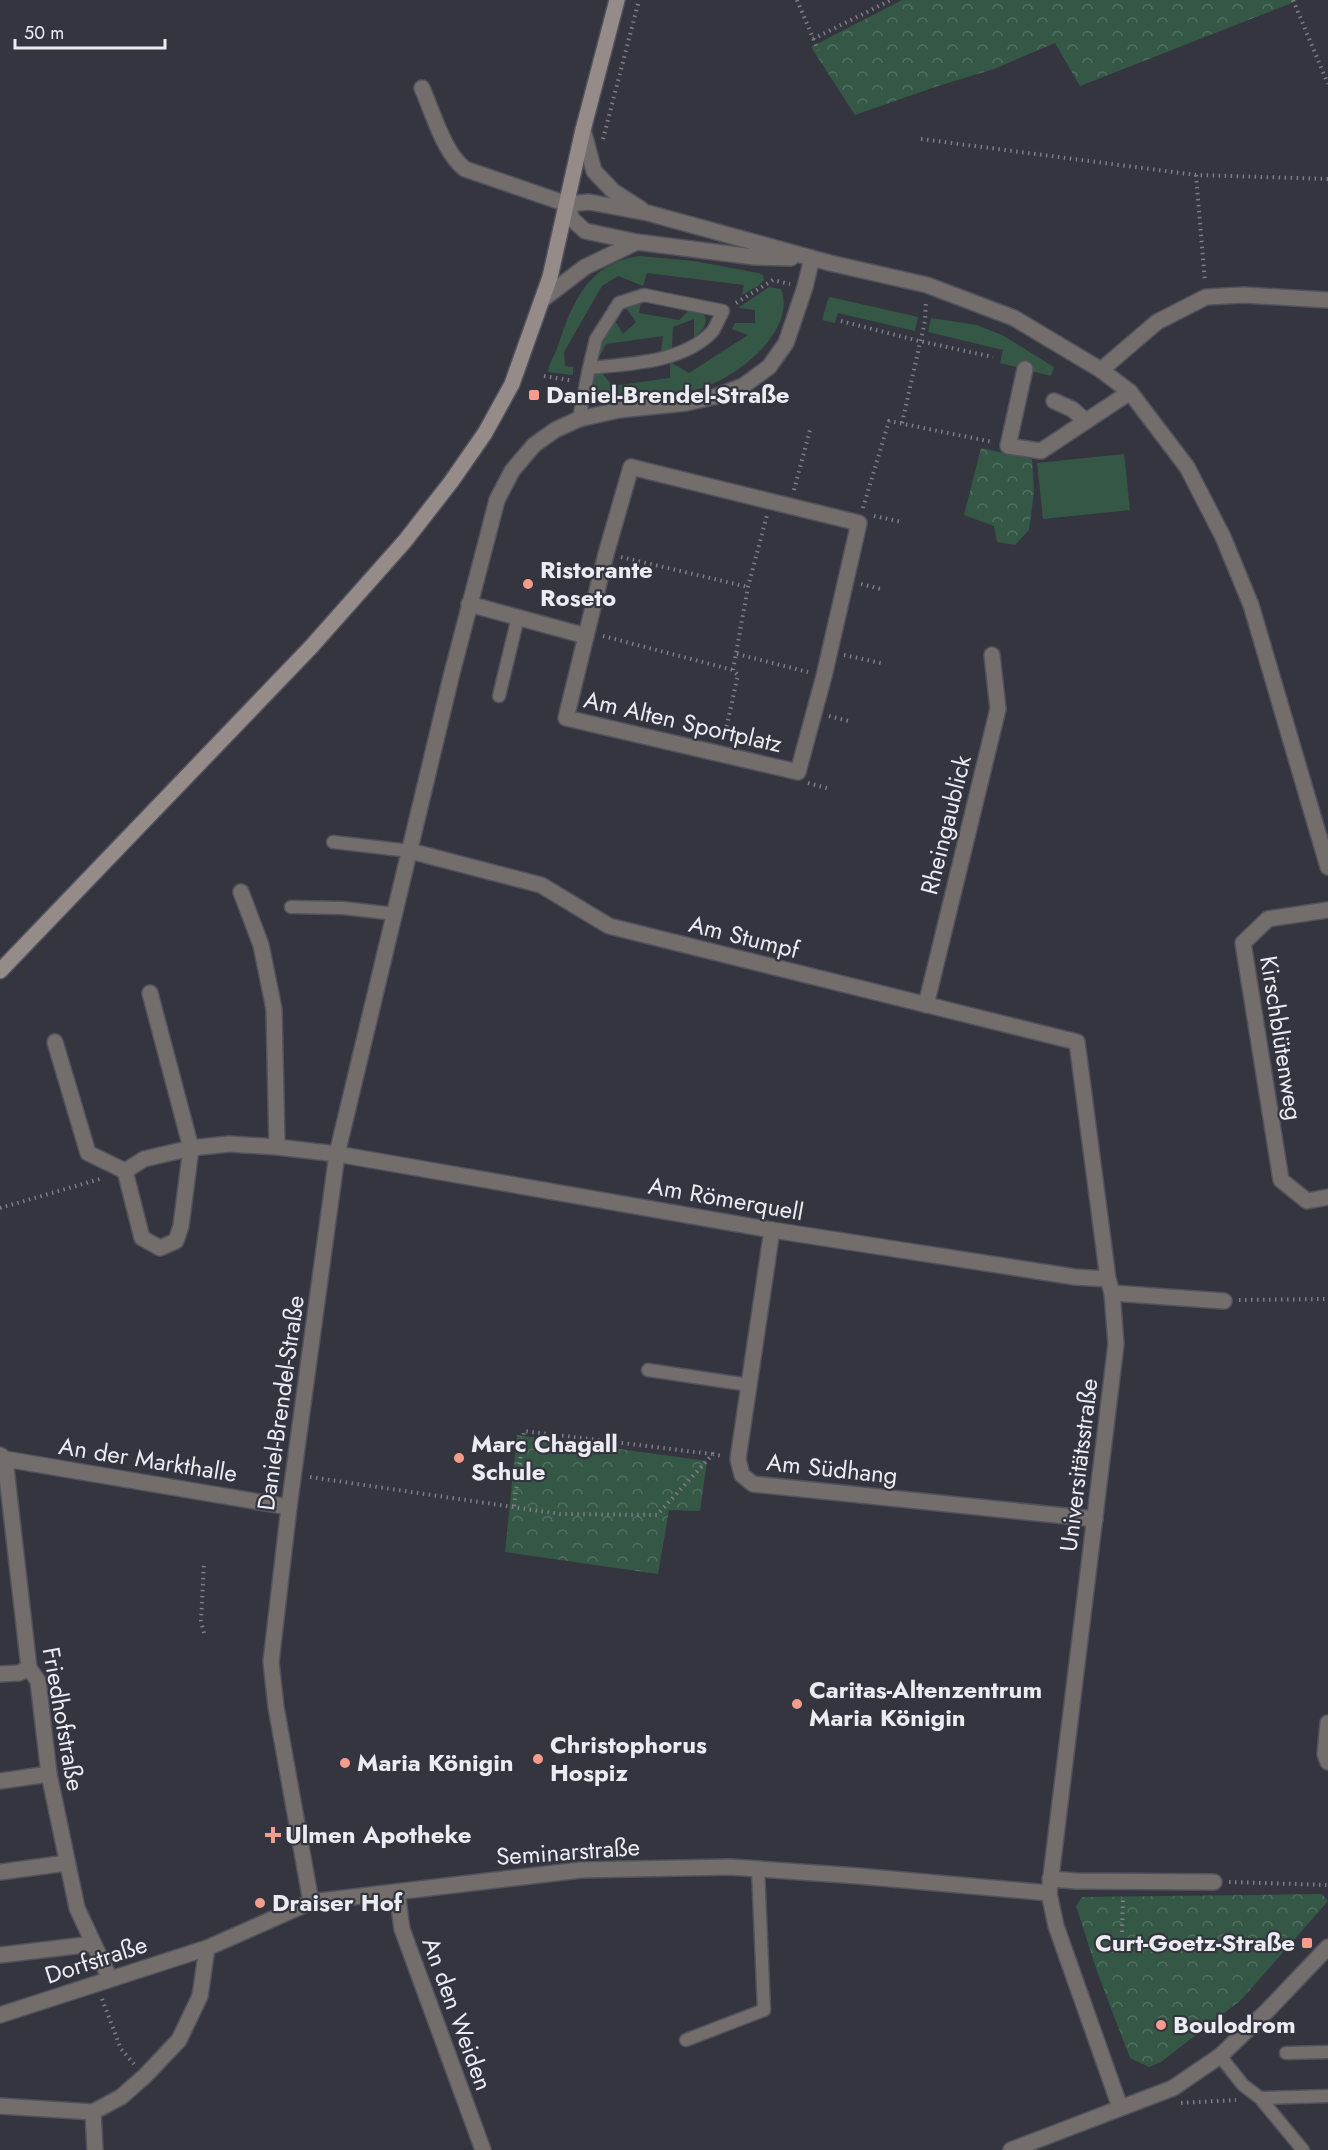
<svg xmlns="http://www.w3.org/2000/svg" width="1328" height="2150" font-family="Jost,sans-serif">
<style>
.grass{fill:#355846}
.forest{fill:url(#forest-crowns)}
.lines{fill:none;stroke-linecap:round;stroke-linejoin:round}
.lane-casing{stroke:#51525c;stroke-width:15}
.street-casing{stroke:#51525c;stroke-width:18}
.secondary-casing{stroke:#51525c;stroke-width:18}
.path{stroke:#7d7e87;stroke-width:4;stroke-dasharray:1.5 4.5;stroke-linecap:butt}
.lane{stroke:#736d6c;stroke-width:12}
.street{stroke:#736d6c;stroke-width:15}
.secondary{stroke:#958b89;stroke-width:15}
.poi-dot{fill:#f49d8c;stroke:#34353f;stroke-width:2}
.labels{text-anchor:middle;stroke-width:4.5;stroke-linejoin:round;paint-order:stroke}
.poi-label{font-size:24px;font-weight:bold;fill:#eaecf2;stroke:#34353f;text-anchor:start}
.street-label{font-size:24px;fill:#eaecf2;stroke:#34353f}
</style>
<defs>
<pattern id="forest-crowns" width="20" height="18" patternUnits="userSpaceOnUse" patternTransform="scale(1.5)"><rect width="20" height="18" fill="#355846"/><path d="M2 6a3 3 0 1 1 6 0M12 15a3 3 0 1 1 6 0" fill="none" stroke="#527061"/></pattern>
</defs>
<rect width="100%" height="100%" fill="#34353f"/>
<!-- grass -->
<g class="grass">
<path d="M 639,256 L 694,261 L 758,273 L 763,275 L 764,280 L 758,286 L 742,295 L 744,285 L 647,273 L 643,286 L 618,276 L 602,286 L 564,352 L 565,366 L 573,367 L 573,375 L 548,372 C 548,364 555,355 558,346 C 572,303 588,263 639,256 Z"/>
<path d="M 769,287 L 781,289 C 797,331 737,377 702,388 C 683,393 662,394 643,396 C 625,398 604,406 590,394 L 591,378 L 600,371 L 613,386 L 670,378 L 670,362 L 689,373 L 748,335 L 732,329 L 735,323 L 755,323 L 755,310 L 738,308 Z"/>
<path d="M 830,297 L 918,317 L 915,331 L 838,313 L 835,323 L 822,320 L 828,299 Z"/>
<path d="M 641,301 L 639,313 L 679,320 L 692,307 C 710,313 710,326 694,337 L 694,319 L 673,327 L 672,348 L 661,351 L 663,336 L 606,344 L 598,359 L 594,357 L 615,321 L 623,334 L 636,322 L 626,308 L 633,302 Z"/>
<path d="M 931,318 L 977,325 L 1002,335 L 1054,367 L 1051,376 L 1000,363 L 1003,350 L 928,332 Z"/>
<path d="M 1124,454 L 1130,510 L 1043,519 L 1037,463 Z"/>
</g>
<!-- forest -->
<g class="forest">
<path d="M 902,0 L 1296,0 L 1297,1 L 1080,86 L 1055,43 L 994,69 L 935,87 L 855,115 L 811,47 Z"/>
<path d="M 981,448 L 1032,459 L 1034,492 L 1029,530 L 1015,545 L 997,542 L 994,526 L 964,515 Z"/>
<path d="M 517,1435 L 707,1461 L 700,1511 L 669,1510 L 658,1574 L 505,1552 Z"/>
<path d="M 1322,1894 L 1328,1901 L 1241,2000 L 1161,2062 L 1149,2067 L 1130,2058 L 1098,1974 L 1076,1906 L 1082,1897 Z"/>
</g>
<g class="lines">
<defs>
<g id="lane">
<path d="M 579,419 L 589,368 C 628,364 682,363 712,332 C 716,327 719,318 723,311 L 644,295 L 619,303 L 596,339 L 589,368"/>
<path d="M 499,696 L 518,617"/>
<path d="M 333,842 L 410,851"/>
<path d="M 291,907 L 343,908 L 395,914"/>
<path d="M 648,1370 L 749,1385"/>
<path d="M 686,2040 L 764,2010 L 758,1869"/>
<path d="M 1286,2053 L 1328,2052"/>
<path d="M 1220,2056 L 1243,2085 L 1260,2098 L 1303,2150"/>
<path d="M 1260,2098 L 1328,2096"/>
</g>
<g id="street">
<path d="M 422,88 C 433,113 444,153 465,169 L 567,204 L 589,202 L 648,213 L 830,263 L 927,285 L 1014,318 L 1101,370 L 1130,392 L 1187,467 L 1223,537 L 1251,605 L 1328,867"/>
<path d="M 583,130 L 594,171 L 613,191 L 641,209"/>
<path d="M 567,204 L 572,219 L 585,231 L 637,242 L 754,257 L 791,258"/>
<path d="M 543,299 L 585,267 L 637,242"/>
<path d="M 1025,369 L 1008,446 L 1041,451 L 1130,392"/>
<path d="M 1101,370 L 1157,322 L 1206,297 L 1244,295 L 1328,300"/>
<path d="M 1054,401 L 1072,409 L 1086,421"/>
<path d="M 631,467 L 859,523 L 824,676 L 798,772 L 566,718 L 606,554 Z"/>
<path d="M 469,604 L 586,636"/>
<path d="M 410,851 L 541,885 L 609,926 L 1077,1042 L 1108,1279 L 1112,1293 L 1116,1344 L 1049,1893 L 1056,1926 L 1120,2107"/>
<path d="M 241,892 L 261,945 L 274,1009 L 277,1147"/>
<path d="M 1328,910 L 1268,919 L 1243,943 L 1281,1180 L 1307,1201 L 1328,1197"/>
<path d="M 150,993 L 191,1148 L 181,1226 L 176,1241 L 160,1248 L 142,1238 L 125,1171 L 144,1159 L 191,1148 L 229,1144 L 277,1147 L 337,1154 L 772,1230 L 1075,1277 L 1108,1279"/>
<path d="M 926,1005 L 998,709 L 992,655"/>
<path d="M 55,1042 L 88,1153 L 125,1171"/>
<path d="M 772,1230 L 738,1459 L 742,1475 L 753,1484 L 1095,1519"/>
<path d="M 1112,1293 L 1224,1301"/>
<path d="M 0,1455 L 5,1459 L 289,1507"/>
<path d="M 0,1460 L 5,1459 L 29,1668 L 38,1681 L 49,1774 L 77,1908 L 110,1979"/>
<path d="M 0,1674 L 19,1673 L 29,1668"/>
<path d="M 1328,1723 L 1325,1754 L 1328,1762"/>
<path d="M 0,1781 L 49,1774"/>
<path d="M 0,1872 L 67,1863"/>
<path d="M 1050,1879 L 1076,1881 L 1214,1882"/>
<path d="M 397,1892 L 402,1929 L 483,2150"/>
<path d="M 311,1902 L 276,1707 L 271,1662 L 289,1507 L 337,1154 L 451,677 L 497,500 L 512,471 L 534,445 L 555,430 L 579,419 L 619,410 L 686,403 L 717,396 L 743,386 L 769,367 L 786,343 L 805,287 L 812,258"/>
<path d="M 0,1955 L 93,1944"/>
<path d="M 0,2015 L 207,1948"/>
<path d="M 0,2106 L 93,2112 L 121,2097 L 145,2076 L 179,2040 L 200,1996 L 207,1948 L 311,1902 L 581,1870 L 730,1867 L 858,1876 L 1049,1893"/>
<path d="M 93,2112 L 95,2150"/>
<path d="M 1011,2150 L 1173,2088 L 1220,2056 L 1267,2011 L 1328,1947"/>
</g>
<path id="secondary" d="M 0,971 L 311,647 L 405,541 L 451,482 L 485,433 L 512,384 L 550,277 L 583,130 L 617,0"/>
</defs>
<!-- lane casing -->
<use href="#lane" class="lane-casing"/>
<!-- street casing -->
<use href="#street" class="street-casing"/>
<!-- secondary casing -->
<use href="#secondary" class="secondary-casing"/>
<!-- path -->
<g class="path">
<path d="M 797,0 L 818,50"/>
<path d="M 1293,0 L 1328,84"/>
<path d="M 813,39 L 891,0"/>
<path d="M 603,139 L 639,0"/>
<path d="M 921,139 L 1196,175 L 1328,179"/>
<path d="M 1196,175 L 1205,282"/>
<path d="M 736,303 L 773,280 L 790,284"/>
<path d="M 841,321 L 919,341 L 993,357"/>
<path d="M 544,376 L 573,381"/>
<path d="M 902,423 L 925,321 L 926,300"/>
<path d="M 794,490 L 810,430"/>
<path d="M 863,508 L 889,421 L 993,442"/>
<path d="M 874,516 L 902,522"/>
<path d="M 621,557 L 748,587"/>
<path d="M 861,584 L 884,590"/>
<path d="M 603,636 L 733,670"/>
<path d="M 737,654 L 808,672"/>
<path d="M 844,655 L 885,664"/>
<path d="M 733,670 L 748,587 L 767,515"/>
<path d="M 829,716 L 852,722"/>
<path d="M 724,738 L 738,675 L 733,670"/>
<path d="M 808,783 L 830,789"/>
<path d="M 0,1208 L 100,1179"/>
<path d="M 1239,1300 L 1328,1299"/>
<path d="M 310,1477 L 560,1514 L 657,1515 L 713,1454 L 722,1456"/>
<path d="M 514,1506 L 524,1431 L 712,1454"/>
<path d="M 204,1633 L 201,1621 L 204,1562"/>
<path d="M 1229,1882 L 1328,1885"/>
<path d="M 1122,1932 L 1123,1897"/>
<path d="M 102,1999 L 121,2049 L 134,2064"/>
<path d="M 1181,2103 L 1236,2100"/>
</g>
<!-- lane -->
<use href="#lane" class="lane"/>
<!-- street -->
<use href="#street" class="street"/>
<!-- secondary -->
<use href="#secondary" class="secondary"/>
</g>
<!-- markers -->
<g class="poi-dot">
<rect x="528" y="389" width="12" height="12" rx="3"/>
<circle cx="528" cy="584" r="6"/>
<circle cx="459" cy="1458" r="6"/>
<circle cx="797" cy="1704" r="6"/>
<circle cx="538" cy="1759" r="6"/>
<circle cx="345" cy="1763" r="6"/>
<path d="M270 1826h6v6h6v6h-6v6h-6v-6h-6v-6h6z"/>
<circle cx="260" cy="1903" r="6"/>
<rect x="1301" y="1937" width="12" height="12" rx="3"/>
<circle cx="1161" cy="2025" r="6"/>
</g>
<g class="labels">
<!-- poi labels -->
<g class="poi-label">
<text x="546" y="403">Daniel-Brendel-Straße</text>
<text x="540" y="578">Ristorante<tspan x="540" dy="28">Roseto</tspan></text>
<text x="471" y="1452">Marc Chagall<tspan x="471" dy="28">Schule</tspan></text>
<text x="809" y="1698">Caritas-Altenzentrum<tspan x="809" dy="28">Maria Königin</tspan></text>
<text x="550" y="1753">Christophorus<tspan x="550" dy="28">Hospiz</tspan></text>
<text x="357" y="1771">Maria Königin</text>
<text x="285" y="1843">Ulmen Apotheke</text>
<text x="272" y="1911">Draiser Hof</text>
<text x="1295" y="1951" text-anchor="end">Curt-Goetz-Straße</text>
<text x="1173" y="2033">Boulodrom</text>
</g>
<!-- street labels -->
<g class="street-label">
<text transform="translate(683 722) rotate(13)" y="8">Am Alten Sportplatz</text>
<text transform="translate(946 825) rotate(-76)" y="8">Rheingaublick</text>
<text transform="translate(744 937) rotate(14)" y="8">Am Stumpf</text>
<text transform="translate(1281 1038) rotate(81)" y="8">Kirschblütenweg</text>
<text transform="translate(726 1199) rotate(10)" y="8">Am Römerquell</text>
<text transform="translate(281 1403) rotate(-82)" y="8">Daniel-Brendel-Straße</text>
<text transform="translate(148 1460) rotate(9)" y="8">An der Markthalle</text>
<text transform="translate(1079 1465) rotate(-83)" y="8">Universitätsstraße</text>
<text transform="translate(832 1469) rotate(6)" y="8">Am Südhang</text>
<text transform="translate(63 1719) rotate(80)" y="8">Friedhofstraße</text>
<text transform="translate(568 1852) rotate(-4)" y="8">Seminarstraße</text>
<text transform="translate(96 1960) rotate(-18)" y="8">Dorfstraße</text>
<text transform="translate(457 2014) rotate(70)" y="8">An den Weiden</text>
</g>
</g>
<!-- scale -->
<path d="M15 39v9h150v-9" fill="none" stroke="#eaecf2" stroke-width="3"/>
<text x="24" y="39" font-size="18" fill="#eaecf2" stroke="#34353f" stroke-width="4.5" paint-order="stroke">50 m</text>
</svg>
